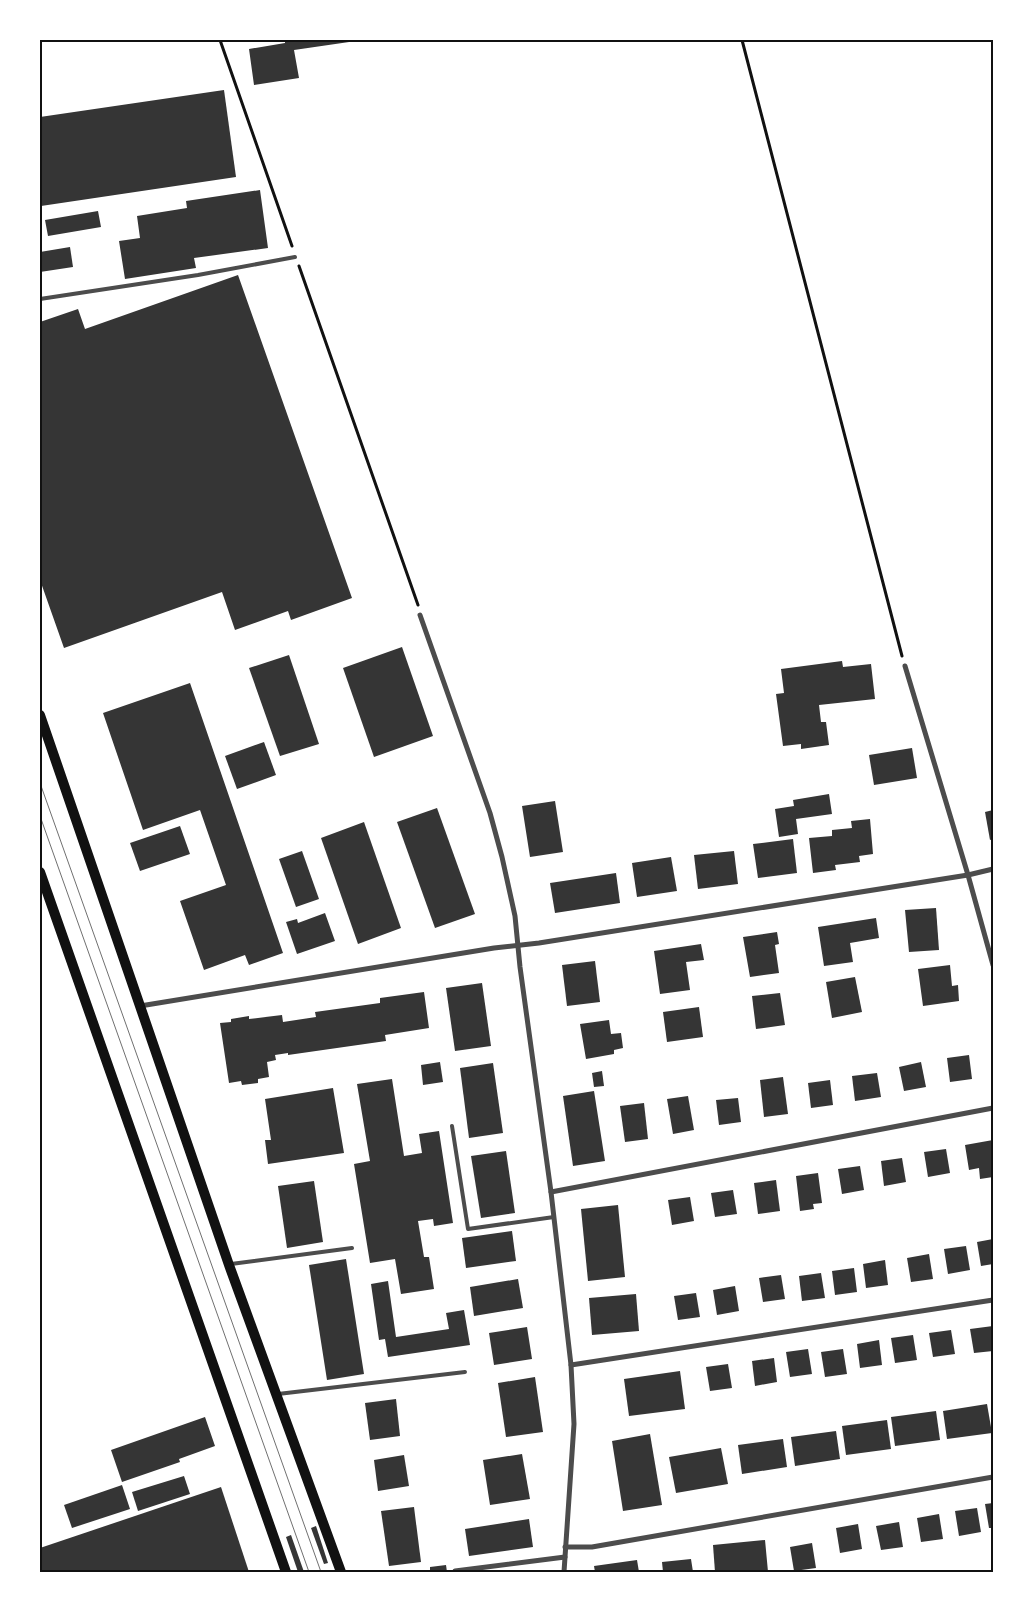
<svg xmlns="http://www.w3.org/2000/svg" width="1033" height="1612" font-family="'Source Sans 3',sans-serif">
<style>
.building{fill:#353535}
.lines{fill:none;stroke-linecap:round;stroke-linejoin:round}
.path{stroke:#111;stroke-width:3}
.service{stroke:#4c4c4c;stroke-width:4}
.minor{stroke:#4c4c4c;stroke-width:5}
.secondary{stroke:#111;stroke-width:10}
.tram{stroke:#707070;stroke-width:1}
.neatline{fill:none;stroke:#111;stroke-width:2}
</style>
<rect width="100%" height="100%" fill="#fff"/>
<!-- building -->
<g class="building">
<path d="M 285,40 L 356,40 L 356,41 L 294,50 L 299,78 L 254,85 L 249,49 L 285,43 Z"/>
<path d="M 224,90 L 236,177 L 41,206 L 40,117 Z"/>
<path d="M 260,190 L 268,248 L 194,258 L 196,268 L 125,279 L 119,241 L 140,238 L 137,216 L 187,208 L 186,201 Z"/>
<path d="M 98,211 L 101,227 L 48,236 L 45,220 Z"/>
<path d="M 70,247 L 73,267 L 40,272 L 40,252 Z"/>
<path d="M 238,275 L 352,598 L 291,620 L 288,611 L 235,630 L 222,592 L 64,648 L 40,580 L 40,322 L 78,309 L 85,329 Z"/>
<path d="M 402,647 L 433,736 L 374,757 L 343,668 Z"/>
<path d="M 289,655 L 319,744 L 280,756 L 249,668 Z"/>
<path d="M 842,661 L 843,667 L 871,664 L 875,699 L 819,705 L 821,722 L 826,722 L 829,745 L 801,749 L 801,744 L 783,746 L 776,694 L 784,693 L 781,669 Z"/>
<path d="M 190,683 L 283,953 L 249,965 L 245,955 L 204,970 L 180,901 L 226,885 L 200,810 L 143,830 L 103,713 Z"/>
<path d="M 264,742 L 276,775 L 237,789 L 225,756 Z"/>
<path d="M 912,748 L 917,778 L 874,785 L 869,755 Z"/>
<path d="M 829,794 L 832,814 L 796,819 L 798,834 L 779,837 L 775,809 L 794,806 L 793,800 Z"/>
<path d="M 555,801 L 563,852 L 530,857 L 522,806 Z"/>
<path d="M 437,808 L 475,914 L 435,928 L 397,822 Z"/>
<path d="M 993,810 L 993,839 L 990,840 L 985,812 Z"/>
<path d="M 870,819 L 873,854 L 859,856 L 860,862 L 835,865 L 836,870 L 813,873 L 809,838 L 832,836 L 832,830 L 852,828 L 851,821 Z"/>
<path d="M 364,822 L 401,928 L 358,944 L 321,838 Z"/>
<path d="M 180,826 L 190,854 L 140,871 L 130,843 Z"/>
<path d="M 793,839 L 797,873 L 758,878 L 753,844 Z"/>
<path d="M 302,851 L 319,899 L 296,907 L 279,859 Z"/>
<path d="M 734,851 L 738,884 L 698,889 L 694,855 Z"/>
<path d="M 671,857 L 677,891 L 637,897 L 632,863 Z"/>
<path d="M 616,873 L 620,903 L 555,913 L 550,883 Z"/>
<path d="M 936,908 L 939,950 L 909,952 L 905,910 Z"/>
<path d="M 325,913 L 335,941 L 297,954 L 286,922 L 297,919 L 298,923 Z"/>
<path d="M 876,918 L 879,938 L 850,943 L 853,962 L 824,966 L 818,927 Z"/>
<path d="M 777,932 L 779,944 L 775,945 L 779,973 L 750,977 L 743,937 Z"/>
<path d="M 701,944 L 704,960 L 686,962 L 690,990 L 660,994 L 654,951 Z"/>
<path d="M 595,961 L 600,1002 L 567,1006 L 562,965 Z"/>
<path d="M 950,965 L 952,986 L 958,985 L 959,1001 L 923,1006 L 918,969 Z"/>
<path d="M 855,977 L 862,1012 L 832,1018 L 826,982 Z"/>
<path d="M 482,983 L 491,1046 L 455,1051 L 446,988 Z"/>
<path d="M 424,992 L 429,1028 L 385,1035 L 386,1041 L 288,1055 L 288,1053 L 275,1055 L 276,1060 L 267,1062 L 269,1077 L 258,1079 L 258,1083 L 242,1085 L 241,1081 L 229,1083 L 220,1023 L 231,1022 L 231,1019 L 249,1016 L 249,1019 L 282,1015 L 283,1022 L 316,1017 L 315,1012 L 380,1003 L 380,998 Z"/>
<path d="M 780,993 L 785,1025 L 756,1029 L 752,996 Z"/>
<path d="M 699,1007 L 703,1037 L 667,1042 L 663,1012 Z"/>
<path d="M 609,1020 L 611,1034 L 621,1033 L 623,1048 L 614,1050 L 614,1054 L 586,1059 L 580,1024 Z"/>
<path d="M 969,1055 L 972,1079 L 950,1082 L 947,1058 Z"/>
<path d="M 440,1062 L 443,1082 L 423,1085 L 421,1065 Z"/>
<path d="M 921,1062 L 926,1087 L 904,1091 L 899,1067 Z"/>
<path d="M 493,1063 L 503,1133 L 469,1138 L 460,1068 Z"/>
<path d="M 602,1071 L 604,1086 L 594,1087 L 592,1073 Z"/>
<path d="M 877,1073 L 881,1097 L 855,1101 L 852,1076 Z"/>
<path d="M 783,1077 L 788,1114 L 764,1117 L 760,1080 Z"/>
<path d="M 392,1079 L 404,1156 L 422,1153 L 419,1134 L 439,1131 L 453,1223 L 434,1226 L 433,1219 L 418,1221 L 424,1257 L 429,1257 L 434,1289 L 401,1294 L 395,1259 L 370,1263 L 354,1164 L 370,1161 L 357,1084 Z"/>
<path d="M 830,1080 L 833,1105 L 811,1108 L 808,1083 Z"/>
<path d="M 333,1088 L 344,1153 L 268,1164 L 265,1140 L 271,1140 L 265,1099 Z"/>
<path d="M 594,1091 L 605,1161 L 573,1166 L 563,1096 Z"/>
<path d="M 688,1096 L 694,1130 L 673,1134 L 667,1099 Z"/>
<path d="M 738,1098 L 741,1122 L 719,1125 L 716,1100 Z"/>
<path d="M 644,1103 L 648,1139 L 625,1142 L 620,1106 Z"/>
<path d="M 993,1140 L 993,1177 L 980,1179 L 979,1168 L 969,1170 L 965,1145 Z"/>
<path d="M 946,1149 L 950,1173 L 928,1177 L 924,1152 Z"/>
<path d="M 506,1151 L 515,1213 L 481,1218 L 471,1156 Z"/>
<path d="M 902,1158 L 906,1182 L 884,1186 L 881,1161 Z"/>
<path d="M 860,1166 L 864,1190 L 842,1194 L 838,1169 Z"/>
<path d="M 818,1173 L 822,1203 L 813,1204 L 814,1209 L 800,1211 L 796,1176 Z"/>
<path d="M 776,1180 L 780,1211 L 758,1214 L 754,1183 Z"/>
<path d="M 314,1181 L 323,1242 L 287,1248 L 278,1186 Z"/>
<path d="M 733,1190 L 737,1214 L 715,1217 L 711,1193 Z"/>
<path d="M 690,1197 L 694,1221 L 672,1225 L 668,1200 Z"/>
<path d="M 618,1205 L 625,1277 L 588,1281 L 581,1209 Z"/>
<path d="M 512,1231 L 516,1261 L 466,1268 L 462,1238 Z"/>
<path d="M 993,1239 L 993,1264 L 981,1266 L 977,1242 Z"/>
<path d="M 966,1246 L 970,1270 L 948,1274 L 944,1249 Z"/>
<path d="M 929,1254 L 933,1279 L 911,1282 L 907,1258 Z"/>
<path d="M 346,1259 L 364,1374 L 327,1380 L 309,1265 Z"/>
<path d="M 885,1260 L 888,1285 L 866,1288 L 863,1264 Z"/>
<path d="M 854,1268 L 857,1292 L 835,1295 L 832,1271 Z"/>
<path d="M 821,1273 L 825,1298 L 802,1301 L 799,1276 Z"/>
<path d="M 781,1275 L 785,1299 L 763,1302 L 759,1278 Z"/>
<path d="M 518,1279 L 523,1308 L 474,1316 L 470,1287 Z"/>
<path d="M 388,1281 L 396,1337 L 449,1329 L 446,1313 L 464,1310 L 470,1345 L 388,1357 L 385,1339 L 379,1340 L 371,1284 Z"/>
<path d="M 735,1286 L 739,1311 L 717,1315 L 713,1290 Z"/>
<path d="M 696,1293 L 700,1317 L 678,1320 L 674,1296 Z"/>
<path d="M 636,1294 L 639,1331 L 592,1335 L 589,1298 Z"/>
<path d="M 993,1326 L 993,1351 L 974,1353 L 970,1329 Z"/>
<path d="M 527,1327 L 532,1359 L 494,1365 L 489,1333 Z"/>
<path d="M 951,1330 L 955,1354 L 933,1357 L 929,1333 Z"/>
<path d="M 913,1335 L 917,1360 L 895,1363 L 891,1338 Z"/>
<path d="M 879,1340 L 882,1365 L 860,1368 L 857,1344 Z"/>
<path d="M 808,1349 L 812,1374 L 790,1377 L 786,1352 Z"/>
<path d="M 843,1349 L 847,1374 L 825,1377 L 821,1352 Z"/>
<path d="M 774,1358 L 777,1382 L 755,1386 L 752,1361 Z"/>
<path d="M 728,1364 L 732,1388 L 710,1391 L 706,1367 Z"/>
<path d="M 680,1371 L 685,1409 L 629,1416 L 624,1379 Z"/>
<path d="M 535,1377 L 543,1432 L 506,1437 L 498,1383 Z"/>
<path d="M 396,1399 L 400,1436 L 370,1440 L 365,1403 Z"/>
<path d="M 987,1404 L 992,1433 L 947,1439 L 943,1411 Z"/>
<path d="M 936,1411 L 940,1440 L 895,1446 L 891,1417 Z"/>
<path d="M 205,1417 L 215,1446 L 179,1459 L 180,1462 L 122,1482 L 111,1450 Z"/>
<path d="M 887,1420 L 891,1449 L 846,1455 L 842,1426 Z"/>
<path d="M 836,1431 L 840,1459 L 795,1466 L 791,1437 Z"/>
<path d="M 650,1434 L 662,1505 L 623,1511 L 612,1441 Z"/>
<path d="M 783,1439 L 787,1467 L 742,1474 L 738,1445 Z"/>
<path d="M 721,1448 L 728,1484 L 676,1493 L 669,1457 Z"/>
<path d="M 522,1454 L 530,1499 L 490,1505 L 483,1460 Z"/>
<path d="M 404,1455 L 409,1486 L 378,1491 L 374,1460 Z"/>
<path d="M 184,1476 L 190,1494 L 138,1511 L 132,1492 Z"/>
<path d="M 122,1485 L 130,1509 L 72,1528 L 64,1505 Z"/>
<path d="M 221,1487 L 249,1572 L 40,1572 L 40,1548 Z"/>
<path d="M 993,1503 L 993,1528 L 989,1528 L 985,1504 Z"/>
<path d="M 414,1507 L 421,1562 L 389,1566 L 381,1511 Z"/>
<path d="M 977,1508 L 981,1532 L 959,1536 L 955,1511 Z"/>
<path d="M 939,1514 L 943,1539 L 921,1542 L 917,1518 Z"/>
<path d="M 529,1519 L 533,1547 L 469,1556 L 465,1529 Z"/>
<path d="M 899,1522 L 903,1547 L 881,1550 L 876,1526 Z"/>
<path d="M 858,1524 L 862,1549 L 840,1553 L 836,1528 Z"/>
<path d="M 316,1526 L 328,1563 L 324,1564 L 311,1528 Z"/>
<path d="M 291,1535 L 304,1572 L 298,1572 L 286,1537 Z"/>
<path d="M 765,1540 L 768,1572 L 715,1572 L 713,1545 Z"/>
<path d="M 812,1543 L 816,1568 L 794,1571 L 790,1547 Z"/>
<path d="M 691,1559 L 693,1572 L 663,1572 L 662,1562 Z"/>
<path d="M 637,1560 L 639,1572 L 595,1572 L 594,1566 Z"/>
<path d="M 446,1565 L 447,1572 L 430,1572 L 430,1567 Z"/>
</g>
<g class="lines">
<!-- path -->
<g class="path">
<path d="M 220,40 L 292,246"/>
<path d="M 742,40 L 902,656"/>
<path d="M 299,266 L 418,605"/>
</g>
<!-- service -->
<g class="service">
<path d="M 40,299 L 198,275 L 295,257"/>
<path d="M 452,1126 L 468,1229 L 554,1217"/>
<path d="M 231,1264 L 352,1248"/>
<path d="M 278,1394 L 465,1372"/>
</g>
<!-- minor -->
<g class="minor">
<path d="M 420,615 L 490,813 L 502,857 L 515,916 L 520,967 L 551,1192 L 571,1365 L 574,1424 L 564,1572"/>
<path d="M 905,666 L 968,875 L 993,965"/>
<path d="M 140,1006 L 494,948 L 539,943 L 968,875 L 993,869"/>
<path d="M 551,1192 L 993,1108"/>
<path d="M 571,1365 L 993,1300"/>
<path d="M 565,1547 L 592,1547 L 993,1477"/>
<path d="M 455,1571 L 565,1557"/>
</g>
<!-- secondary -->
<g class="secondary">
<path d="M 40,715 L 229,1265 L 341,1572"/>
<path d="M 40,872 L 286,1572"/>
</g>
<!-- tram -->
<g class="tram">
<path d="M 40,783 L 321,1572"/>
<path d="M 40,816 L 309,1572"/>
</g>
</g>
<!-- border -->
<rect width="1033" height="1612" fill="none" stroke="#ffffff" stroke-width="82"/>
<rect x="41" y="41" width="951" height="1530" class="neatline"/>
</svg>
